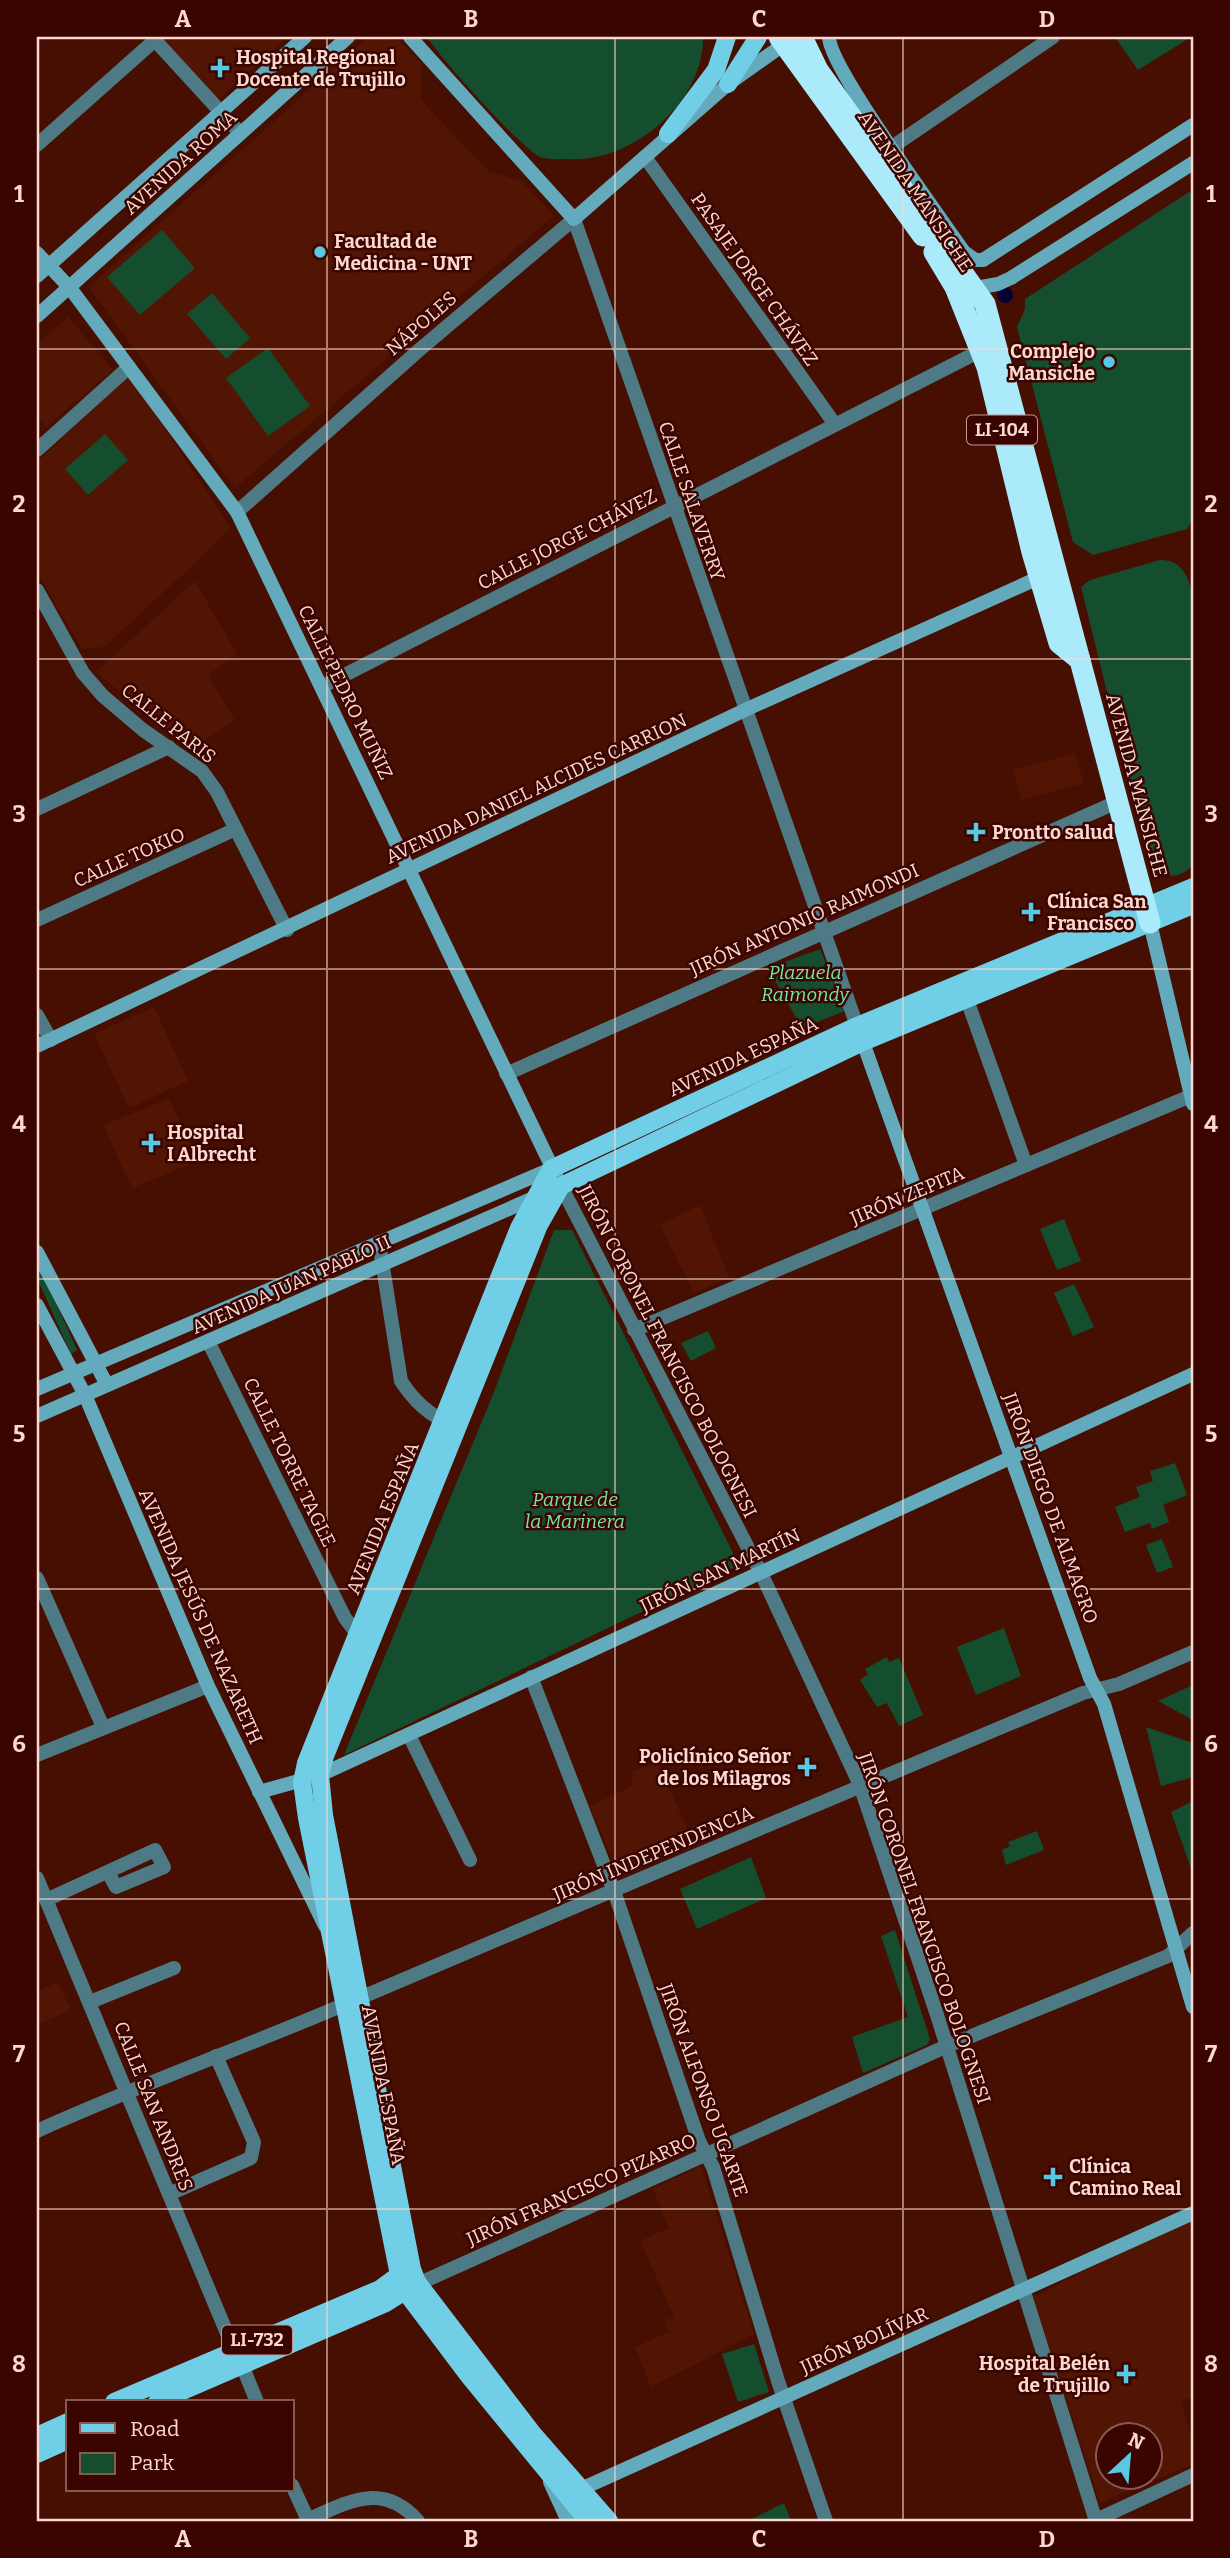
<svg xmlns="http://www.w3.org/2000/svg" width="1230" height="2558" font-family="Bitter,serif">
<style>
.built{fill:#521504;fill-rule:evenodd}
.green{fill:#154d2f}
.water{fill:#070231}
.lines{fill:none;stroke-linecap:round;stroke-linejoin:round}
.street{stroke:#4e7a85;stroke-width:14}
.secondary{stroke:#62aabc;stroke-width:14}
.primary{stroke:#70cfe7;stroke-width:18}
.highway{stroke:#abeafb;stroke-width:21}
.highway-bridge{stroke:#abeafb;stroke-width:21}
.grid{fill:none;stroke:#fcd8ce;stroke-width:2;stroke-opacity:0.55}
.poi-dot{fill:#58c9e3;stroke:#3a0400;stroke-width:2.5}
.labels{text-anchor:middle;stroke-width:5;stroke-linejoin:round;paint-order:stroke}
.shield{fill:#3a0400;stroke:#c29890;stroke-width:2}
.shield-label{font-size:18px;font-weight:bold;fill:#fcd8ce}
.poi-label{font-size:19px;font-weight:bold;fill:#fcd8ce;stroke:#3a0400;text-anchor:start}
.street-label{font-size:19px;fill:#fcd8ce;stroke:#3a0400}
.park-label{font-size:19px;font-style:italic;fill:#74e7a4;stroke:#3a0400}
.neatline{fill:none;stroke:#fcd8ce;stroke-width:2.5}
.grid-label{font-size:23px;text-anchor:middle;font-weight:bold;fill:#fcd8ce}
</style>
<rect width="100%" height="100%" fill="#460f02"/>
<!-- built -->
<g class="built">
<path d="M 160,37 L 288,37 L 217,100 Z"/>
<path d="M 368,37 L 395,37 L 421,63 L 421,100 L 488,171 L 522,181 L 554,216 L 235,488 L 89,287 Z"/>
<path d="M 68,317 L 113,370 L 46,427 L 37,417 L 37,344 Z"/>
<path d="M 129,375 L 230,527 L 193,565 L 104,647 L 82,649 L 37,572 L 37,462 Z"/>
<path d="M 195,581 L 237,654 L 208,675 L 235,720 L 190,750 L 96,672 Z"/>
<path d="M 1075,753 L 1084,783 L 1021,800 L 1013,770 Z"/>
<path d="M 154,1007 L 188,1081 L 129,1108 L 94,1034 Z"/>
<path d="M 169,1099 L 199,1161 L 132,1188 L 103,1125 Z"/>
<path d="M 700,1205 L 729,1278 L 694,1293 L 660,1225 Z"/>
<path d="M 657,1761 L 695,1846 L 631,1872 L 615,1864 L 590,1806 L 634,1785 L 630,1773 Z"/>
<path d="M 58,1982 L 71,2010 L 37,2025 L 37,1992 Z"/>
<path d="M 701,2166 L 754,2334 L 651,2387 L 635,2347 L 669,2332 L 664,2321 L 674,2317 L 640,2241 L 669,2228 L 653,2189 Z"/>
<path d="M 1193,2221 L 1193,2397 L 1181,2401 L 1193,2443 L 1193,2464 L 1100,2503 L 1033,2297 L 1160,2233 ZM 1108,2436 L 1150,2436 L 1150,2478 L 1108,2478 Z"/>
</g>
<!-- green -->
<g class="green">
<path d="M 427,37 L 703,37 C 704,103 631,164 567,159 C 559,159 547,160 540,157 C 519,146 440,58 427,37 Z"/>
<path d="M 1115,37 L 1191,37 L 1138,70 Z"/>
<path d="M 1189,192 L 1193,193 L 1193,519 L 1187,529 L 1093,555 L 1073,542 L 1017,327 L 1025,309 L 1025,299 Z"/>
<path d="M 162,230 L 195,268 L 140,315 L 107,277 Z"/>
<path d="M 212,293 L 250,338 L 226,359 L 187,314 Z"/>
<path d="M 268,348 L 310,406 L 268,436 L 226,378 Z"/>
<path d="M 105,434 L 128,460 L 88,495 L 65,469 Z"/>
<path d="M 1160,560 C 1183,560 1188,577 1193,596 L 1193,865 C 1172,887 1155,872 1146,849 L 1081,587 L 1090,580 Z"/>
<path d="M 820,949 L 845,1011 L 802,1028 L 768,968 Z"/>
<path d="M 1064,1219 L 1081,1261 L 1057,1270 L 1040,1229 Z"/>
<path d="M 554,1230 L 572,1230 L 739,1565 L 344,1755 L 494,1392 Z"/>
<path d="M 37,1260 L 77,1350 L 71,1354 L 37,1278 Z"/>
<path d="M 1074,1284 L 1094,1327 L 1073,1336 L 1054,1293 Z"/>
<path d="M 708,1331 L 716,1348 L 691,1361 L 681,1343 Z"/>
<path d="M 1175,1463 L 1187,1495 L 1163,1505 L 1169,1522 L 1152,1529 L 1150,1523 L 1125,1532 L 1115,1507 L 1140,1497 L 1136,1487 L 1153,1481 L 1150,1471 Z"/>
<path d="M 1162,1539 L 1173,1567 L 1157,1573 L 1146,1545 Z"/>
<path d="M 1004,1628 L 1021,1676 L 976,1695 L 957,1647 Z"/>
<path d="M 887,1657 L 889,1662 L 899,1658 L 923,1715 L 899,1726 L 887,1703 L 877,1707 L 860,1680 L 868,1674 L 865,1669 Z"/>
<path d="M 1193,1685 L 1193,1720 L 1158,1701 Z"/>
<path d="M 1146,1727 L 1193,1743 L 1193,1777 L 1161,1786 Z"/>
<path d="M 1193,1801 L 1193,1869 L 1192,1871 L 1171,1812 Z"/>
<path d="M 1037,1831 L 1044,1850 L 1006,1865 L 1002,1850 L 1010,1846 L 1008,1842 Z"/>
<path d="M 751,1857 L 766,1898 L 697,1929 L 680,1889 Z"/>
<path d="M 895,1930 L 930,2039 L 927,2045 L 863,2073 L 852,2037 L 908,2017 L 881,1936 Z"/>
<path d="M 754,2344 L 769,2392 L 738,2402 L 722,2354 Z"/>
<path d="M 784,2503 L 791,2521 L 748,2521 Z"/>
</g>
<!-- water -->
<circle class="water" cx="1005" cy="295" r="8"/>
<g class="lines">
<!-- street -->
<g class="street">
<path d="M 152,37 L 240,133"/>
<path d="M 37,145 L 155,40"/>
<path d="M 892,147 L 1053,37"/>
<path d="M 645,157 L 834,423"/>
<path d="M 37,450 L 129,367"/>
<path d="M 237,512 L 418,351 L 574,219 L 857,1026"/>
<path d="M 37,590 L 83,673 L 103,696 L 143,730 L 202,771 L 217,792 L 287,930"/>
<path d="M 323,686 L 980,351"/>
<path d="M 37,809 L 169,747"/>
<path d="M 37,920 L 236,829"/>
<path d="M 966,997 L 1026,1165"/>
<path d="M 37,1015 L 51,1040"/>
<path d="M 506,1074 L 1119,801"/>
<path d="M 561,1186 L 761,1573 L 860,1785 L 937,2015 L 1096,2521"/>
<path d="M 379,1242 L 401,1381 C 414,1401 428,1414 450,1424"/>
<path d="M 634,1330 L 1193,1095"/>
<path d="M 208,1341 L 345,1618 L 358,1635"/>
<path d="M 37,1578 L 103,1727"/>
<path d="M 531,1677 L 614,1891 L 699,2141 L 713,2167 L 778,2381 L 826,2521"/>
<path d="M 409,1735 L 470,1860"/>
<path d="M 37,1755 L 208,1686"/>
<path d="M 37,1878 L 234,2350"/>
<path d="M 46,1900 L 155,1850 L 164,1867 L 116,1887 L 108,1872"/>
<path d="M 90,2002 L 174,1968"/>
<path d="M 37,2131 C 139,2085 245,2047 348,2003 C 593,1899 837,1795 1083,1693 L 1119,1684 L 1193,1652"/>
<path d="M 169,2194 L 251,2158 L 254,2142 L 216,2056"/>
<path d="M 409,2288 L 947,2046 L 1168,1956 L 1193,1933"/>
<path d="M 242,2365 L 257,2402"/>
<path d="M 292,2485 L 308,2520"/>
<path d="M 305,2521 C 346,2503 382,2480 418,2521"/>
<path d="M 1094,2521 L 1193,2475"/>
</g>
<!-- secondary -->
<g class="secondary">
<path d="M 410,37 L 574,219 L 728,84 L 790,40"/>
<path d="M 829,37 C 829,67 940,217 964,252 L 975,260 L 983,260 L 1193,125"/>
<path d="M 37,253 L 70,288 L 237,512 L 561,1186 L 37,1416"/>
<path d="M 37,276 L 305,37"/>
<path d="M 970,289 L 998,284 L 1011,278 L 1193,163"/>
<path d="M 37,316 L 348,37"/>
<path d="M 1150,923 L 1193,1104"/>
<path d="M 860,1034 L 1090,1678 L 1104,1704 L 1193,2007"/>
<path d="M 37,1046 L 745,710 L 1047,574"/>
<path d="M 37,1252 L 107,1385"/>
<path d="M 37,1305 L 85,1395 L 208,1686 L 325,1926"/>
<path d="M 37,1389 L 551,1169"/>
<path d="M 259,1792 L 320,1775 L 1193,1374"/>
<path d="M 550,2482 L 568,2521"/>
<path d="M 576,2521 L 575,2504 L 581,2489 L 1193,2213"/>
</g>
<!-- primary -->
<g class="primary">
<path d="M 728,84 L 758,37"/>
<path d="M 668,134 L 716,70 L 727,37"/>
<path d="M 114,2402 L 380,2289 L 399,2275"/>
<path d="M 157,2402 L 386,2303 L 405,2291"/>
<path d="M 37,2436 L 68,2422"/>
<path d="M 37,2454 L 68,2440"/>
<path d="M 588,2521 L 469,2376 L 405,2291 L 399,2275 L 307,1818 L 302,1782 L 306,1763 L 519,1228 L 551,1169 L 857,1026 L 1193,887"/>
<path d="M 609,2521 L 533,2434 L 417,2282 L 412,2269 L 324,1815 L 320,1775 L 325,1756 L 539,1225 L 561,1186 L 863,1042 L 1193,905"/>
</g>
<!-- highway -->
<g class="highway">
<path d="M 802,37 L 818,70 L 985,304 L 1150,923"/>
<path d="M 934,252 L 955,287 L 987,367 L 1032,552 L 1059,643 L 1080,660"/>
</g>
<!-- highway-bridge -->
<path class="highway-bridge" d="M 779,37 L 923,236"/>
</g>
<!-- grid -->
<path class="grid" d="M 327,37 L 327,2521M 615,37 L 615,2521M 903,37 L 903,2521M 37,349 L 1193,349M 37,659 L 1193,659M 37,969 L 1193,969M 37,1279 L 1193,1279M 37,1589 L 1193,1589M 37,1899 L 1193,1899M 37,2209 L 1193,2209"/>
<!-- markers -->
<g class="poi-dot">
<path d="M216.5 57.5h7v7h7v7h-7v7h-7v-7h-7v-7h7z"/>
<circle cx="320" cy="252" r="7"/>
<circle cx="1109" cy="362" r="7"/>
<path d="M972.5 821.5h7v7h7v7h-7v7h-7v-7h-7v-7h7z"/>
<path d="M1027.5 901.5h7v7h7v7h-7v7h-7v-7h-7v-7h7z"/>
<path d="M147.5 1132.5h7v7h7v7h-7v7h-7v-7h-7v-7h7z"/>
<path d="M803.5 1756.5h7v7h7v7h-7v7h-7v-7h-7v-7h7z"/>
<path d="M1049.5 2166.5h7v7h7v7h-7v7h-7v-7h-7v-7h7z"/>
<path d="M1122.5 2363.5h7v7h7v7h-7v7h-7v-7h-7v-7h7z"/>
</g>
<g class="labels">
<!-- shield labels -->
<g class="shield">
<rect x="967" y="415.5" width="70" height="29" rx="5"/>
<rect x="222" y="2325.5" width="70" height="29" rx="5"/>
</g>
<g class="shield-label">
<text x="1002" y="436">LI-104</text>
<text x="257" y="2346">LI-732</text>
</g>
<!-- poi labels -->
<g class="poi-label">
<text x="236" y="64">Hospital Regional<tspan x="236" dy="22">Docente de Trujillo</tspan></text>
<text x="334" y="248">Facultad de<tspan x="334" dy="22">Medicina - UNT</tspan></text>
<text x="1095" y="358" text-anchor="end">Complejo<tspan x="1095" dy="22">Mansiche</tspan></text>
<text x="992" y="839">Prontto salud</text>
<text x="1047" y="908">Clínica San<tspan x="1047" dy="22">Francisco</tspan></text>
<text x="167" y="1139">Hospital<tspan x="167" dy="22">I Albrecht</tspan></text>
<text x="791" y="1763" text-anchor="end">Policlínico Señor<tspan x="791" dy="22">de los Milagros</tspan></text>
<text x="1069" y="2173">Clínica<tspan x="1069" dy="22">Camino Real</tspan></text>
<text x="1110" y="2370" text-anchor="end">Hospital Belén<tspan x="1110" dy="22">de Trujillo</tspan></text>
</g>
<!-- street labels -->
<g class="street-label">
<text transform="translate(180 162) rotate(-42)" y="7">AVENIDA ROMA</text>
<text transform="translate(916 191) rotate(56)" y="7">AVENIDA MANSICHE</text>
<text transform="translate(755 279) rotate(55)" y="7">PASAJE JORGE CHÁVEZ</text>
<text transform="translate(421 323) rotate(-41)" y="7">NÁPOLES</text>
<text transform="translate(692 501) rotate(71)" y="7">CALLE SALAVERRY</text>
<text transform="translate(567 539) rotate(-27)" y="7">CALLE JORGE CHÁVEZ</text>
<text transform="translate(346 692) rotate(64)" y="7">CALLE PEDRO MUÑIZ</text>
<text transform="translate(169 723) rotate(39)" y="7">CALLE PARIS</text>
<text transform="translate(1137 785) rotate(75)" y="7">AVENIDA MANSICHE</text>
<text transform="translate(536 788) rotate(-25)" y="7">AVENIDA DANIEL ALCIDES CARRION</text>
<text transform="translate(129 857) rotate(-24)" y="7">CALLE TOKIO</text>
<text transform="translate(804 919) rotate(-24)" y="7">JIRÓN ANTONIO RAIMONDI</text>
<text transform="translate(743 1056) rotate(-25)" y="7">AVENIDA ESPAÑA</text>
<text transform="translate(907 1195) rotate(-23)" y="7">JIRÓN ZEPITA</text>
<text transform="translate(291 1284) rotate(-24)" y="7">AVENIDA JUAN PABLO II</text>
<text transform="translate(668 1351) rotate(63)" y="7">JIRÓN CORONEL FRANCISCO BOLOGNESI</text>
<text transform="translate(290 1462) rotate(64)" y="7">CALLE TORRE TAGLE</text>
<text transform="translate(1051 1508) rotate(70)" y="7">JIRÓN DIEGO DE ALMAGRO</text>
<text transform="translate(382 1518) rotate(-68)" y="7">AVENIDA ESPAÑA</text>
<text transform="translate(720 1570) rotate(-25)" y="7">JIRÓN SAN MARTÍN</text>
<text transform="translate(201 1616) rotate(66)" y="7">AVENIDA JESÚS DE NAZARETH</text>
<text transform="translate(653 1853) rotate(-23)" y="7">JIRÓN INDEPENDENCIA</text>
<text transform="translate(925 1928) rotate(71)" y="7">JIRÓN CORONEL FRANCISCO BOLOGNESI</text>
<text transform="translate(384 2085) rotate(79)" y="7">AVENIDA ESPAÑA</text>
<text transform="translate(704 2090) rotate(70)" y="7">JIRÓN ALFONSO UGARTE</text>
<text transform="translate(154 2106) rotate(68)" y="7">CALLE SAN ANDRES</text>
<text transform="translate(581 2189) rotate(-24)" y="7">JIRÓN FRANCISCO PIZARRO</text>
<text transform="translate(864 2340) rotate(-24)" y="7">JIRÓN BOLÍVAR</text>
</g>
<!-- park labels -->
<g class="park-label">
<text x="805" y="979">Plazuela<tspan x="805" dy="22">Raimondy</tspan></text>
<text x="575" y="1506">Parque de<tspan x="575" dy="22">la Marinera</tspan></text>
</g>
</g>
<!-- border -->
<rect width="1230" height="2558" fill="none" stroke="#3a0400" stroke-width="77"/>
<!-- legend -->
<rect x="66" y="2400" width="228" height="91" fill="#3a0400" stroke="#885952" stroke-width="2"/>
<rect x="80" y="2423" width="35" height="10" fill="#70cfe7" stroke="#885952" stroke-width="2"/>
<text x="130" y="2436" font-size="21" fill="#fcd8ce">Road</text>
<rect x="80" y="2453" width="35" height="21" fill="#154d2f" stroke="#885952" stroke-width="2"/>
<text x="130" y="2470" font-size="21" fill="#fcd8ce">Park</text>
<!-- north arrow -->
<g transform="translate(1129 2456) rotate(26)"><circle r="33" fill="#3a0400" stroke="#885952" stroke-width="2"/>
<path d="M0-5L12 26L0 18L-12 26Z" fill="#58c9e3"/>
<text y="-10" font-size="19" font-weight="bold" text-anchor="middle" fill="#fcd8ce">N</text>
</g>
<rect x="38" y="38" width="1154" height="2482" class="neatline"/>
<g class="grid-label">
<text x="183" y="27">A</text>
<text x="471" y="27">B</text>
<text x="759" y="27">C</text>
<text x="1047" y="27">D</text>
<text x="19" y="202">1</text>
<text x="1211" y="202">1</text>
<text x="19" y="512">2</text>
<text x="1211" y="512">2</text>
<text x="19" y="822">3</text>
<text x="1211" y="822">3</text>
<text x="19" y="1132">4</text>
<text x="1211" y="1132">4</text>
<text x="19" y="1442">5</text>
<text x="1211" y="1442">5</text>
<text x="19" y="1752">6</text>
<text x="1211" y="1752">6</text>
<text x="19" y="2062">7</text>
<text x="1211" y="2062">7</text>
<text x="19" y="2372">8</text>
<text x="1211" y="2372">8</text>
<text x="183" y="2547">A</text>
<text x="471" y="2547">B</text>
<text x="759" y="2547">C</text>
<text x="1047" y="2547">D</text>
</g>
</svg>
